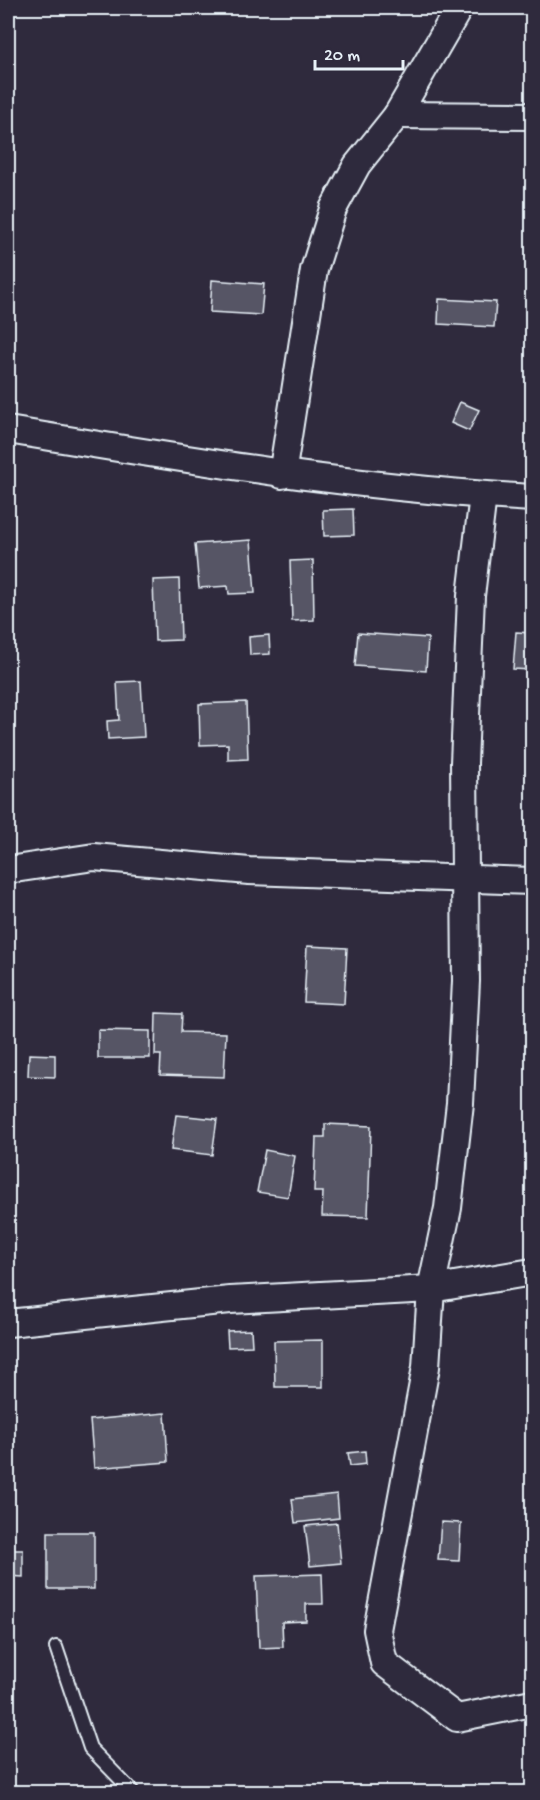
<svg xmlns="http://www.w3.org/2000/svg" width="540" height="1800" font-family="'Gochi Hand',sans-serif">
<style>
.building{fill:#575565;stroke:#e8f1f8;stroke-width:1.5}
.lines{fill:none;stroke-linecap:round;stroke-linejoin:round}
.service-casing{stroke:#e8f1f8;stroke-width:16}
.minor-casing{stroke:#e8f1f8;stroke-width:30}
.service{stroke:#2f2a3d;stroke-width:12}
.minor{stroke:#2f2a3d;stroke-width:26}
</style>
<rect width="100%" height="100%" fill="#2f2a3d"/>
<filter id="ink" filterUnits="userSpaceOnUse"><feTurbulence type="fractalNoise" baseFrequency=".0167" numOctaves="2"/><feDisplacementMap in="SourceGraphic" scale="12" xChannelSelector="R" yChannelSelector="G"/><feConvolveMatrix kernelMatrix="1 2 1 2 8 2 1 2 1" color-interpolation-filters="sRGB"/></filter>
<g filter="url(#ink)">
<!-- building -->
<g class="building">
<path d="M 212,280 L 264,284 L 261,315 L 210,312 Z"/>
<path d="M 439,299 L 496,302 L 494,327 L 438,324 Z"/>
<path d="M 460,402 L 479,410 L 469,431 L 451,423 Z"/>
<path d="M 353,509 L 354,535 L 324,536 L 323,510 Z"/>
<path d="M 251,540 L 255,593 L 229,594 L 228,586 L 199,588 L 195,544 Z"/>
<path d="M 313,560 L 314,620 L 292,621 L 290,561 Z"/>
<path d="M 179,579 L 181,640 L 155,641 L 153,580 Z"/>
<path d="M 516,632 L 532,633 L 532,670 L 513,669 Z"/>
<path d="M 358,633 L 428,638 L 426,671 L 355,666 Z"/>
<path d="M 269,635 L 270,654 L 250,655 L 249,637 Z"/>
<path d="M 141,681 L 144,737 L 108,739 L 107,721 L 119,720 L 117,682 Z"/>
<path d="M 246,702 L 248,759 L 228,760 L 228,744 L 200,745 L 199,704 Z"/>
<path d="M 307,946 L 347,948 L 344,1004 L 304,1002 Z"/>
<path d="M 156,1013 L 182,1014 L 181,1032 L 226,1033 L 224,1077 L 160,1075 L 161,1055 L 155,1055 Z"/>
<path d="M 98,1030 L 150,1031 L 150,1058 L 98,1058 Z"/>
<path d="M 29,1054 L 55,1055 L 55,1077 L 28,1076 Z"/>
<path d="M 176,1115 L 217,1119 L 212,1155 L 171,1150 Z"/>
<path d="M 325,1124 L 371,1126 L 368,1217 L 322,1216 L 323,1192 L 314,1192 L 316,1137 L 325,1137 Z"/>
<path d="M 265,1150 L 295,1156 L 288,1197 L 257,1192 Z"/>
<path d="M 251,1330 L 252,1346 L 228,1347 L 227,1331 Z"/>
<path d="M 323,1340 L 323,1387 L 275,1387 L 274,1341 Z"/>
<path d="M 165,1413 L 168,1462 L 94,1468 L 90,1420 Z"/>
<path d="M 365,1451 L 366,1464 L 350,1466 L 348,1453 Z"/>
<path d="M 337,1494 L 339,1518 L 295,1523 L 292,1499 Z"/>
<path d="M 441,1522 L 461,1523 L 459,1561 L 438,1560 Z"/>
<path d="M 337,1523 L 341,1563 L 310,1566 L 305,1526 Z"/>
<rect x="48" y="1532" width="46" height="57"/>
<path d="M 8,1550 L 23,1550 L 23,1577 L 8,1576 Z"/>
<path d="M 322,1574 L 323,1604 L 306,1604 L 306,1621 L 282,1622 L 283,1647 L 259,1648 L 256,1576 Z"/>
</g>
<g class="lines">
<defs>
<path id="service" d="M 56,1647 L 90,1748 L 133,1792"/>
<g id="minor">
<path d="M 397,115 L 532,116"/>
<path d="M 8,430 C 182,459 356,488 532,498"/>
<path d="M 282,475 L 314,270 L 333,209 L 357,165 L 397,115 L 459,8"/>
<path d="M 483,495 L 471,596 L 464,763 L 466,981 L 460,1103 L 448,1208 L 431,1289 L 426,1367 L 377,1630 L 384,1663 L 457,1718 L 532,1703"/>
<path d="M 8,870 L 94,857 L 249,871 L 532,881"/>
<path d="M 8,1323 L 230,1300 L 431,1289 L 532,1272"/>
</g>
</defs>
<!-- service casing -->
<use href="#service" class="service-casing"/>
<!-- minor casing -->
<use href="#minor" class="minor-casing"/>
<!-- service -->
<use href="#service" class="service"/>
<!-- minor -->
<use href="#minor" class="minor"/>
</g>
</g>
<!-- margin -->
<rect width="540" height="1800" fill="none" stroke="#2f2a3d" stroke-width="30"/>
<rect x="15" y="15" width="510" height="1770" fill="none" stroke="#e8f1f8" stroke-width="2" filter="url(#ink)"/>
<!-- scale -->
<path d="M315 60v9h88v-9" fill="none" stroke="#e8f1f8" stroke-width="3"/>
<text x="324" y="60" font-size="18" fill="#e8f1f8" stroke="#2f2a3d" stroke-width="4.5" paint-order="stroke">20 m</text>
</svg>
